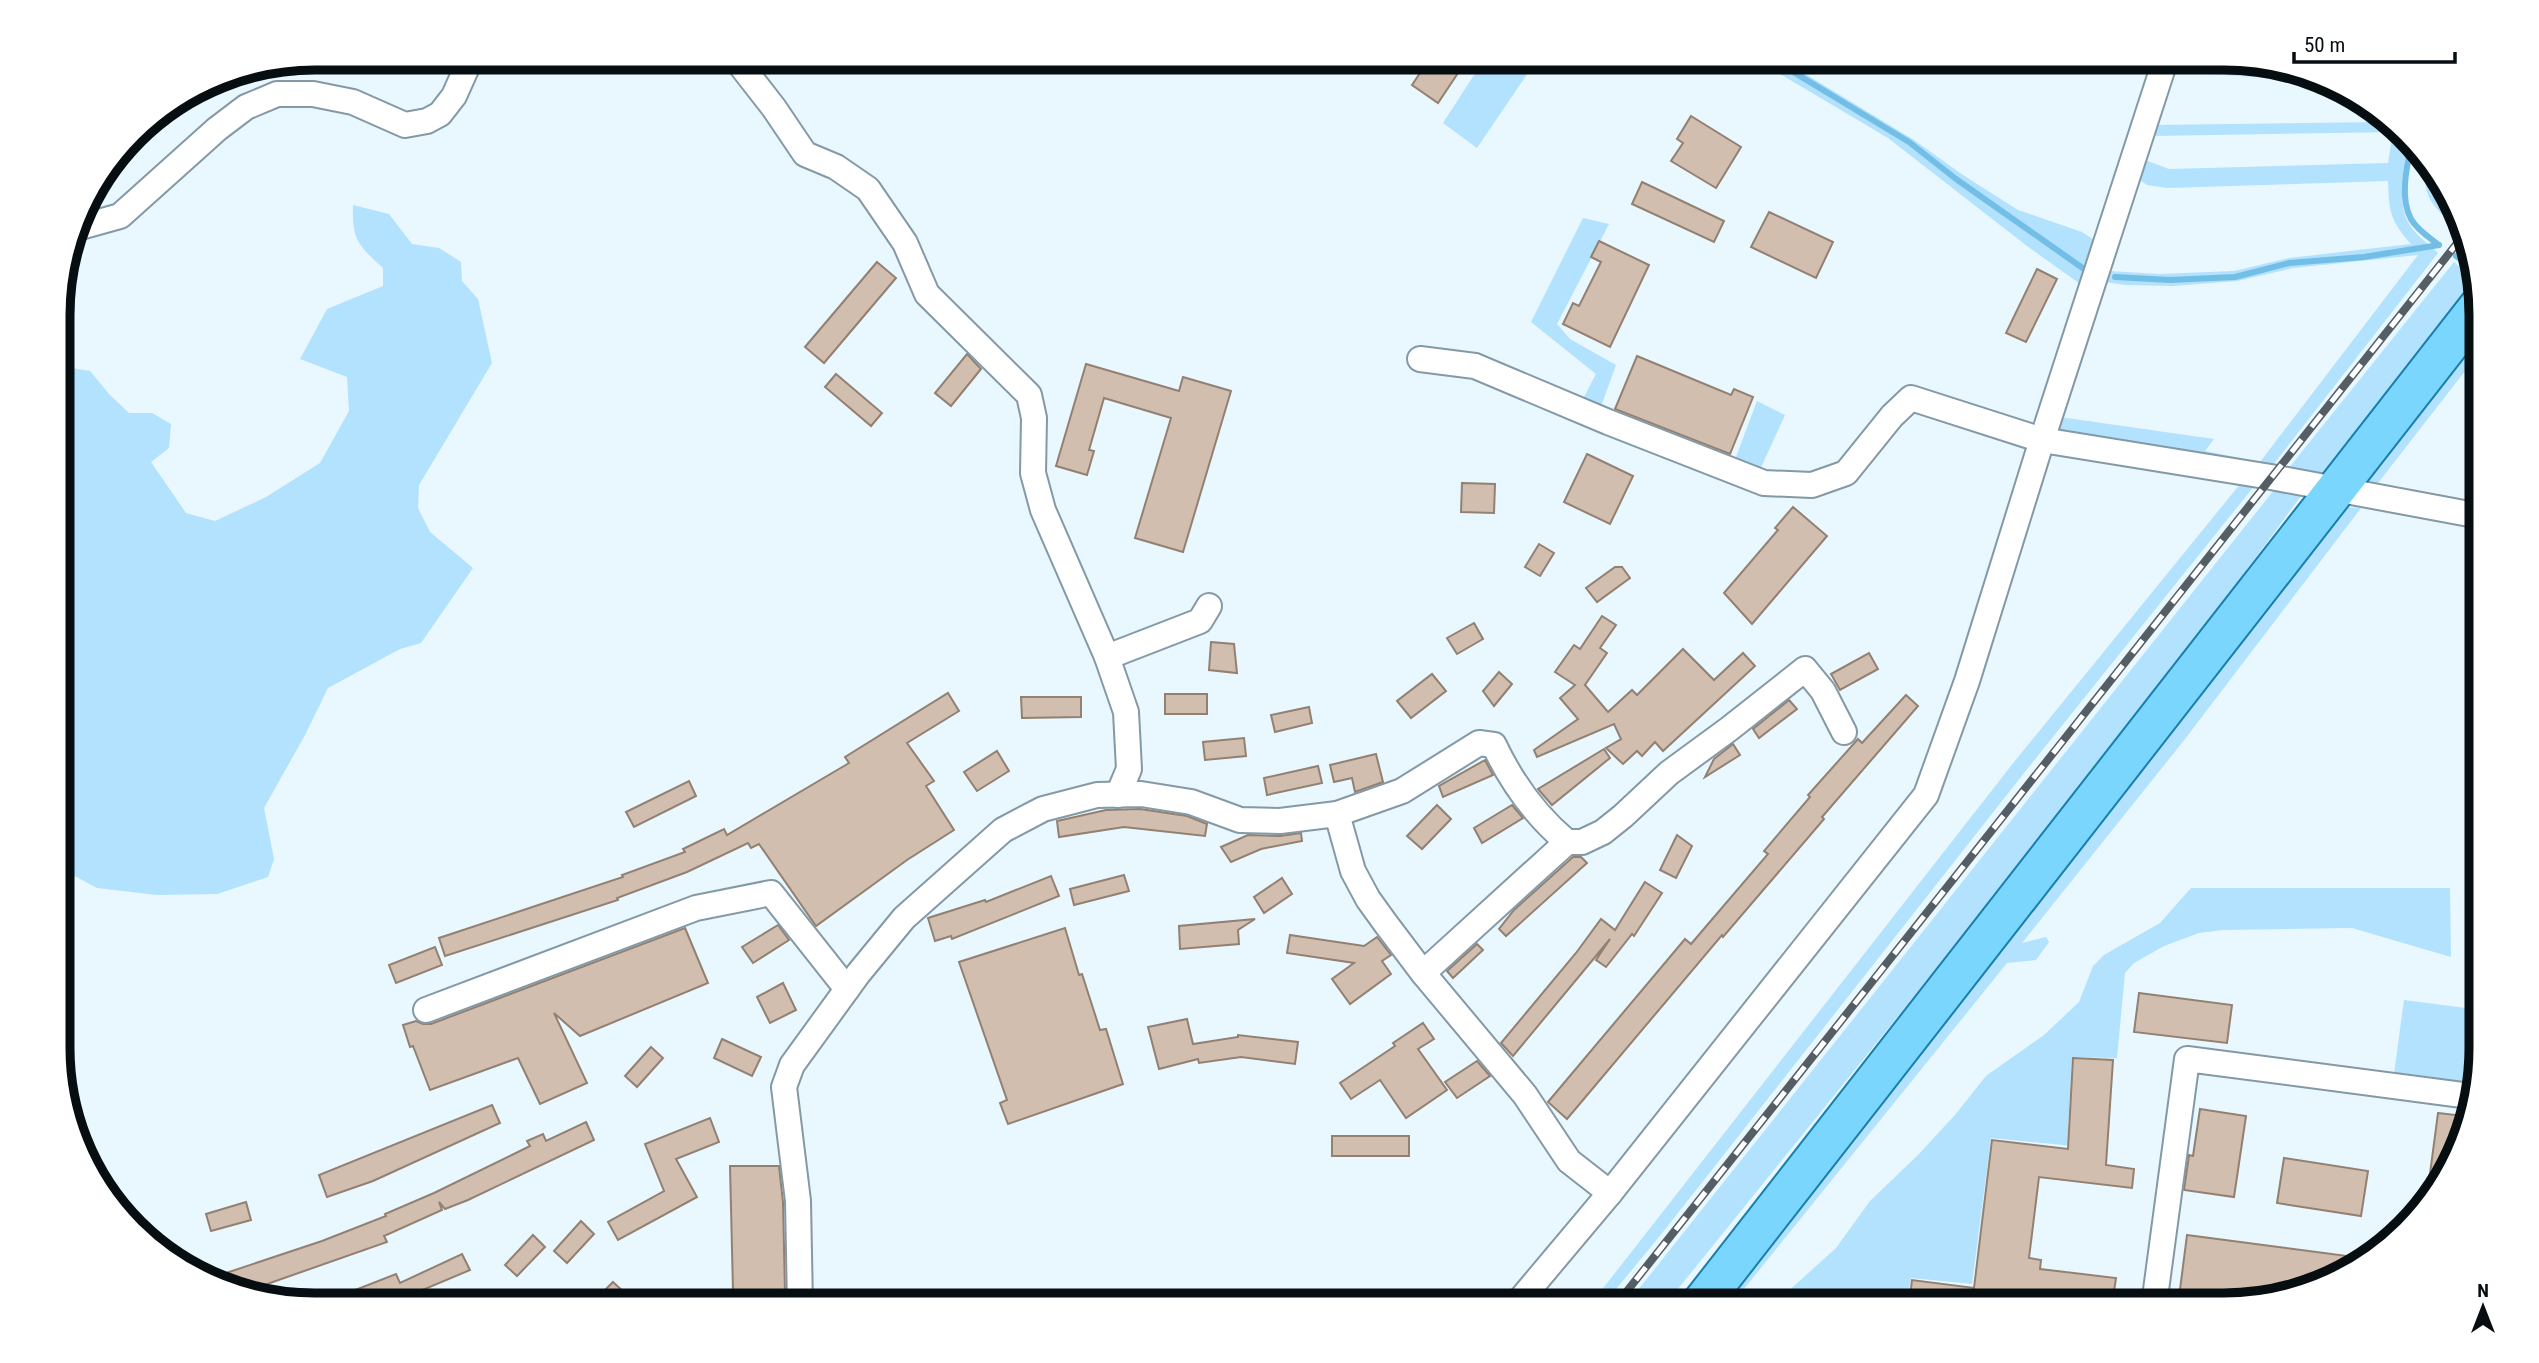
<svg xmlns="http://www.w3.org/2000/svg" width="2539" height="1363" font-family="'Roboto Condensed',sans-serif">
<style>
.green{fill:#b2e2fd}
.lines{fill:none;stroke-linecap:round;stroke-linejoin:round}
.stream{stroke:#73bee6;stroke-width:6}
.building{fill:#d1beae;stroke:#928072;stroke-width:2}
.street-casing{stroke:#8499a6;stroke-width:28}
.primary-casing{stroke:#187eaa;stroke-width:42}
.street{stroke:#fff;stroke-width:24}
.primary{stroke:#7ad6fd;stroke-width:38}
.rail-casing{stroke:#545e64;stroke-width:8}
.rail{stroke:#fff;stroke-width:5;stroke-dasharray:16;stroke-linecap:butt}
.rim{fill:none;stroke:#060e12;stroke-width:9}
</style>
<rect width="100%" height="100%" fill="#e9f7ff"/>
<!-- green -->
<g class="green">
<path d="M 1485,58 L 1538,58 L 1477,148 L 1443,123 Z"/>
<path d="M 1753,58 L 1779,58 L 1914,140 L 1963,175 L 2018,210 L 2082,232 L 2099,243 L 2083,286 L 2027,246 L 1888,138 Z"/>
<path d="M 2175,60 L 2262,67 L 2323,81 L 2172,72 Z"/>
<path d="M 2381,122 L 2393,132 L 2150,136 L 2153,125 Z"/>
<path d="M 2393,132 L 2409,146 C 2403,168 2397,201 2408,222 C 2414,234 2429,244 2438,253 L 2273,465 L 2265,471 L 2060,433 L 2057,427 L 2060,417 L 2214,439 L 2205,451 L 2260,462 L 2418,255 L 2293,268 L 2237,281 L 2173,286 L 2125,285 L 2099,281 L 2109,271 L 2160,274 L 2234,271 L 2289,258 L 2411,244 C 2390,220 2389,212 2388,181 L 2167,188 L 2147,185 L 2134,176 L 2145,160 L 2169,169 L 2388,163 Z"/>
<path d="M 2428,163 C 2436,170 2442,174 2439,186 L 2447,195 L 2457,228 C 2434,208 2419,195 2428,163 Z"/>
<path d="M 353,205 L 389,214 L 412,244 L 439,248 L 461,262 L 462,281 L 478,299 L 492,363 L 419,485 L 418,508 L 430,532 L 473,568 L 421,643 L 400,649 L 328,688 L 305,735 L 264,808 L 274,859 L 268,877 L 217,894 L 157,895 L 97,888 L 60,868 L 58,369 L 65,367 L 90,371 L 109,394 L 129,413 L 152,413 L 171,424 L 169,448 L 151,462 L 186,513 L 215,521 L 266,497 L 320,463 L 349,411 L 347,377 L 300,359 L 327,309 L 383,286 L 383,268 C 358,245 352,240 353,205 Z"/>
<path d="M 1583,218 L 1609,224 L 1557,324 L 1570,339 L 1616,365 L 1599,412 L 1584,397 L 1596,374 L 1531,322 Z"/>
<path d="M 2454,262 L 2478,282 L 2316,481 L 2284,474 Z"/>
<path d="M 2479,335 L 2479,353 L 2378,483 L 2392,493 L 2366,484 Z"/>
<path d="M 1757,401 L 1785,415 L 1757,476 L 1733,465 Z"/>
<path d="M 2241,483 L 2255,485 L 2024,773 L 1663,1232 L 1603,1305 L 1590,1305 L 2014,762 Z"/>
<path d="M 2274,490 L 2301,496 L 2125,735 L 1665,1305 L 1626,1305 Z"/>
<path d="M 2347,507 L 2361,508 L 2185,739 L 2022,943 L 2046,937 L 2049,942 L 2036,960 L 2007,963 L 1731,1305 L 1714,1305 Z"/>
<path d="M 2191,888 L 2450,888 L 2451,957 L 2352,928 L 2223,930 L 2199,933 L 2164,946 L 2134,963 L 2125,973 L 2117,1058 L 2072,1057 L 2068,1128 L 2106,1131 L 2104,1149 L 1991,1138 L 1972,1284 L 1911,1278 L 1906,1305 L 1773,1305 L 1836,1248 L 1870,1201 L 1918,1155 L 1955,1115 L 1986,1076 L 2044,1035 L 2079,1002 L 2093,966 L 2104,955 L 2160,923 Z"/>
<path d="M 2404,1000 L 2481,1010 L 2481,1049 L 2472,1090 L 2393,1081 Z"/>
</g>
<g class="lines">
<!-- stream -->
<g class="stream">
<path d="M 1770,58 L 1909,142 L 1956,179 L 2084,269"/>
<path d="M 2411,148 C 2406,169 2400,199 2411,219 C 2417,230 2430,238 2439,245"/>
<path d="M 2456,256 L 2475,269"/>
<path d="M 2115,277 L 2170,280 L 2235,277 L 2289,263 L 2364,257 L 2439,245"/>
</g>
</g>
<!-- building -->
<g class="building">
<path d="M 1430,58 L 1468,58 L 1438,103 L 1412,85 Z"/>
<path d="M 1691,116 L 1741,147 L 1716,188 L 1671,161 L 1683,143 L 1677,139 Z"/>
<path d="M 1642,182 L 1724,221 L 1714,242 L 1632,204 Z"/>
<path d="M 1769,212 L 1833,242 L 1816,278 L 1751,247 Z"/>
<path d="M 1599,241 L 1649,265 L 1610,347 L 1563,324 L 1573,303 L 1579,306 L 1601,262 L 1591,257 Z"/>
<path d="M 877,262 L 896,278 L 824,363 L 805,347 Z"/>
<path d="M 2037,269 L 2057,279 L 2026,342 L 2006,333 Z"/>
<path d="M 967,354 L 981,369 L 951,406 L 935,393 Z"/>
<path d="M 1637,356 L 1731,395 L 1734,389 L 1753,397 L 1730,454 L 1615,409 Z"/>
<path d="M 1086,364 L 1179,391 L 1183,377 L 1231,391 L 1183,552 L 1135,538 L 1171,418 L 1104,398 L 1089,450 L 1094,451 L 1087,475 L 1056,466 Z"/>
<path d="M 836,374 L 882,413 L 871,426 L 825,387 Z"/>
<path d="M 1587,454 L 1633,476 L 1610,524 L 1564,502 Z"/>
<path d="M 1462,483 L 1495,484 L 1494,513 L 1461,512 Z"/>
<path d="M 1793,507 L 1827,536 L 1752,624 L 1724,593 L 1778,530 L 1775,528 Z"/>
<path d="M 1539,544 L 1554,553 L 1540,576 L 1525,567 Z"/>
<path d="M 1615,567 L 1622,567 L 1630,578 L 1597,602 L 1586,588 Z"/>
<path d="M 1602,616 L 1616,625 L 1600,648 L 1607,653 L 1585,685 L 1608,712 L 1632,690 L 1637,695 L 1683,649 L 1714,680 L 1743,653 L 1755,666 L 1663,751 L 1655,742 L 1642,756 L 1637,751 L 1623,764 L 1606,748 L 1621,739 L 1614,724 L 1537,757 L 1534,750 L 1578,719 L 1560,698 L 1575,685 L 1555,672 L 1574,645 L 1580,649 Z"/>
<path d="M 1474,623 L 1483,639 L 1457,654 L 1447,638 Z"/>
<path d="M 1211,642 L 1234,644 L 1237,673 L 1209,670 Z"/>
<path d="M 1869,653 L 1878,669 L 1840,690 L 1831,674 Z"/>
<path d="M 1499,672 L 1512,684 L 1494,706 L 1483,691 Z"/>
<path d="M 1432,674 L 1446,691 L 1411,718 L 1397,701 Z"/>
<path d="M 948,693 L 959,711 L 907,743 L 934,781 L 926,786 L 954,830 L 907,860 L 816,926 L 759,844 L 751,848 L 748,843 L 687,872 L 617,898 L 618,900 L 445,956 L 439,938 L 623,877 L 622,875 L 685,852 L 683,849 L 724,829 L 727,835 L 849,763 L 845,757 Z"/>
<rect x="1165" y="694" width="42" height="20"/>
<path d="M 1906,695 L 1918,706 L 1822,817 L 1824,819 L 1723,937 L 1722,935 L 1567,1119 L 1548,1102 L 1685,939 L 1691,944 L 1768,854 L 1764,851 L 1810,797 L 1808,795 L 1858,739 L 1862,743 Z"/>
<path d="M 1021,697 L 1081,697 L 1081,717 L 1022,718 Z"/>
<path d="M 1789,700 L 1797,709 L 1759,738 L 1753,729 Z"/>
<path d="M 1309,707 L 1312,723 L 1275,732 L 1271,715 Z"/>
<path d="M 1244,738 L 1246,756 L 1205,760 L 1203,742 Z"/>
<path d="M 1733,744 L 1740,755 L 1705,777 L 1714,759 Z"/>
<path d="M 1604,749 L 1610,758 L 1552,805 L 1538,789 Z"/>
<path d="M 997,751 L 1009,771 L 977,791 L 964,772 Z"/>
<path d="M 1376,754 L 1383,782 L 1355,792 L 1352,778 L 1334,782 L 1330,765 Z"/>
<path d="M 1485,760 L 1493,775 L 1443,797 L 1439,786 Z"/>
<path d="M 1318,766 L 1322,783 L 1267,795 L 1264,778 Z"/>
<path d="M 689,781 L 696,796 L 634,827 L 626,812 Z"/>
<path d="M 1437,805 L 1451,819 L 1422,849 L 1407,836 Z"/>
<path d="M 1512,805 L 1523,818 L 1482,843 L 1474,828 Z"/>
<path d="M 1140,809 L 1187,816 L 1207,824 L 1205,836 L 1124,827 L 1059,837 L 1057,821 L 1106,810 Z"/>
<path d="M 1301,833 L 1302,841 L 1261,849 L 1231,862 L 1221,847 L 1248,835 L 1280,836 Z"/>
<path d="M 1677,835 L 1692,846 L 1676,878 L 1660,870 Z"/>
<path d="M 1573,857 L 1581,857 L 1587,863 L 1506,936 L 1499,929 L 1514,910 Z"/>
<path d="M 1124,875 L 1129,891 L 1074,905 L 1070,889 Z"/>
<path d="M 1051,876 L 1059,896 L 952,939 L 951,936 L 935,941 L 928,918 L 985,900 L 986,902 Z"/>
<path d="M 1282,878 L 1292,894 L 1264,913 L 1254,897 Z"/>
<path d="M 1645,882 L 1662,893 L 1634,936 L 1632,934 L 1606,967 L 1596,960 L 1610,939 L 1513,1056 L 1501,1043 L 1576,953 L 1601,919 L 1615,930 Z"/>
<path d="M 1255,919 L 1238,930 L 1239,944 L 1180,949 L 1179,926 Z"/>
<path d="M 778,925 L 789,940 L 753,963 L 742,947 Z"/>
<path d="M 685,928 L 708,983 L 580,1036 L 554,1013 L 587,1083 L 540,1104 L 518,1058 L 430,1090 L 413,1046 L 410,1047 L 403,1025 L 416,1021 L 423,1024 L 431,1024 Z"/>
<path d="M 1065,928 L 1079,975 L 1082,974 L 1100,1030 L 1106,1029 L 1123,1084 L 1008,1124 L 1000,1103 L 1007,1100 L 959,962 Z"/>
<path d="M 1290,935 L 1364,946 L 1377,937 L 1391,955 L 1382,961 L 1391,974 L 1350,1004 L 1332,979 L 1354,963 L 1287,953 Z"/>
<path d="M 1477,944 L 1483,950 L 1453,978 L 1447,971 Z"/>
<path d="M 435,947 L 442,965 L 396,983 L 389,965 Z"/>
<path d="M 783,983 L 796,1010 L 770,1023 L 757,997 Z"/>
<path d="M 2139,993 L 2232,1005 L 2227,1043 L 2134,1032 Z"/>
<path d="M 1187,1019 L 1193,1044 L 1238,1037 L 1238,1035 L 1298,1042 L 1295,1064 L 1241,1057 L 1199,1063 L 1198,1059 L 1159,1069 L 1148,1027 Z"/>
<path d="M 1423,1023 L 1434,1039 L 1418,1049 L 1447,1090 L 1406,1118 L 1380,1080 L 1351,1099 L 1340,1083 L 1395,1046 L 1393,1043 Z"/>
<path d="M 722,1039 L 761,1057 L 752,1076 L 714,1058 Z"/>
<path d="M 651,1047 L 663,1058 L 637,1087 L 625,1076 Z"/>
<path d="M 2073,1058 L 2113,1060 L 2106,1165 L 2134,1169 L 2132,1188 L 2039,1177 L 2029,1258 L 2041,1260 L 2040,1269 L 2116,1278 L 2112,1305 L 1909,1305 L 1912,1280 L 1974,1288 L 1992,1140 L 2068,1149 Z"/>
<path d="M 1477,1061 L 1490,1076 L 1457,1098 L 1445,1082 Z"/>
<path d="M 492,1105 L 500,1123 L 373,1181 L 327,1197 L 319,1175 Z"/>
<path d="M 2200,1109 L 2246,1116 L 2234,1197 L 2184,1190 L 2189,1155 L 2193,1156 Z"/>
<path d="M 2438,1113 L 2465,1116 L 2455,1162 L 2426,1204 Z"/>
<path d="M 710,1118 L 719,1142 L 676,1159 L 697,1197 L 618,1240 L 608,1222 L 664,1191 L 645,1144 Z"/>
<path d="M 586,1122 L 594,1140 L 468,1200 L 445,1209 L 439,1202 L 442,1210 L 384,1236 L 387,1242 L 250,1290 L 230,1286 L 226,1273 L 322,1241 L 386,1216 L 385,1214 L 434,1193 L 530,1146 L 527,1141 L 543,1134 L 546,1141 Z"/>
<rect x="1332" y="1136" width="77" height="20"/>
<path d="M 2284,1158 L 2368,1171 L 2361,1216 L 2277,1203 Z"/>
<path d="M 730,1166 L 779,1166 L 783,1202 L 785,1292 L 733,1291 Z"/>
<path d="M 246,1202 L 251,1220 L 211,1231 L 206,1214 Z"/>
<path d="M 581,1221 L 594,1234 L 567,1263 L 554,1251 Z"/>
<path d="M 533,1235 L 545,1247 L 517,1276 L 505,1265 Z"/>
<path d="M 2187,1235 L 2370,1259 L 2307,1292 L 2241,1305 L 2178,1305 Z"/>
<path d="M 462,1254 L 470,1270 L 387,1305 L 322,1305 L 322,1303 L 396,1274 L 400,1283 Z"/>
<path d="M 613,1282 L 625,1293 L 613,1305 L 590,1305 Z"/>
</g>
<g class="lines">
<defs>
<g id="street">
<path d="M 735,58 L 774,108 L 805,154 L 836,167 L 868,189 L 905,243 L 927,294 L 1029,395 L 1034,418 L 1033,473 L 1043,510 L 1107,657 L 1126,712 L 1129,769 L 1118,795"/>
<path d="M 77,228 L 120,216 L 217,129 L 246,107 L 277,94 L 313,94 L 353,102 L 405,125 L 427,121 L 440,114 L 454,96 L 471,58"/>
<path d="M 1420,359 L 1475,366 L 1608,422 L 1764,483 L 1812,485 L 1846,473 L 1892,416 L 1911,398 L 2042,440 L 2271,477 L 2480,516"/>
<path d="M 1107,657 L 1200,621 L 1209,606"/>
<path d="M 1337,814 L 1353,871 L 1368,899 L 1386,924 L 1423,973 L 1525,1095 L 1569,1161 L 1610,1193"/>
<path d="M 1423,973 L 1567,842"/>
<path d="M 426,1010 L 696,908 L 771,893 L 847,989"/>
<path d="M 800,1305 L 798,1201 L 784,1087 L 792,1065 L 858,974 L 904,918 L 1003,830 L 1043,809 L 1097,795 L 1141,794 L 1191,802 L 1240,820 L 1280,821 L 1337,814 L 1402,791 L 1479,743 L 1494,745 C 1511,781 1536,816 1567,842 L 1582,842 L 1603,832 L 1623,816 L 1669,773 L 1729,729 L 1805,669 L 1823,691 L 1844,732"/>
<path d="M 1516,1305 L 1610,1193 L 1926,795 L 1967,681 L 2042,440 L 2166,58"/>
<path d="M 2154,1305 L 2187,1059 L 2470,1096"/>
</g>
<path id="primary" d="M 1700,1305 L 2479,306"/>
</defs>
<!-- street casing -->
<use href="#street" class="street-casing"/>
<!-- primary casing -->
<use href="#primary" class="primary-casing"/>
<!-- street -->
<use href="#street" class="street"/>
<!-- primary -->
<use href="#primary" class="primary"/>
<defs>
<path id="rail" d="M 1616,1305 L 2462,237"/>
</defs>
<!-- rail casing -->
<use href="#rail" class="rail-casing"/>
<!-- rail -->
<use href="#rail" class="rail"/>
</g>
<!-- crop -->
<path d="M0 0H2539V1363H0ZM315 70H2224A245 245 0 0 1 2469 315V1048A245 245 0 0 1 2224 1293H315A245 245 0 0 1 70 1048V315A245 245 0 0 1 315 70Z" fill="#fff" fill-rule="evenodd"/>
<path class="rim" d="M315 70H2224A245 245 0 0 1 2469 315V1048A245 245 0 0 1 2224 1293H315A245 245 0 0 1 70 1048V315A245 245 0 0 1 315 70Z"/>
<!-- north arrow -->
<g transform="translate(2483 1307)" stroke="#ffffff" stroke-width="5" paint-order="stroke">
<path d="M0-5L12 26L0 18L-12 26Z" fill="#060e12"/>
<text y="-10" font-size="19" font-weight="bold" text-anchor="middle" fill="#060e12">N</text>
</g>
<!-- scale -->
<path d="M2294 52v10h161v-10" fill="none" stroke="#060e12" stroke-width="3.5"/>
<text x="2304" y="52" font-size="21" fill="#060e12" stroke="#ffffff" stroke-width="5" paint-order="stroke">50 m</text>
</svg>
